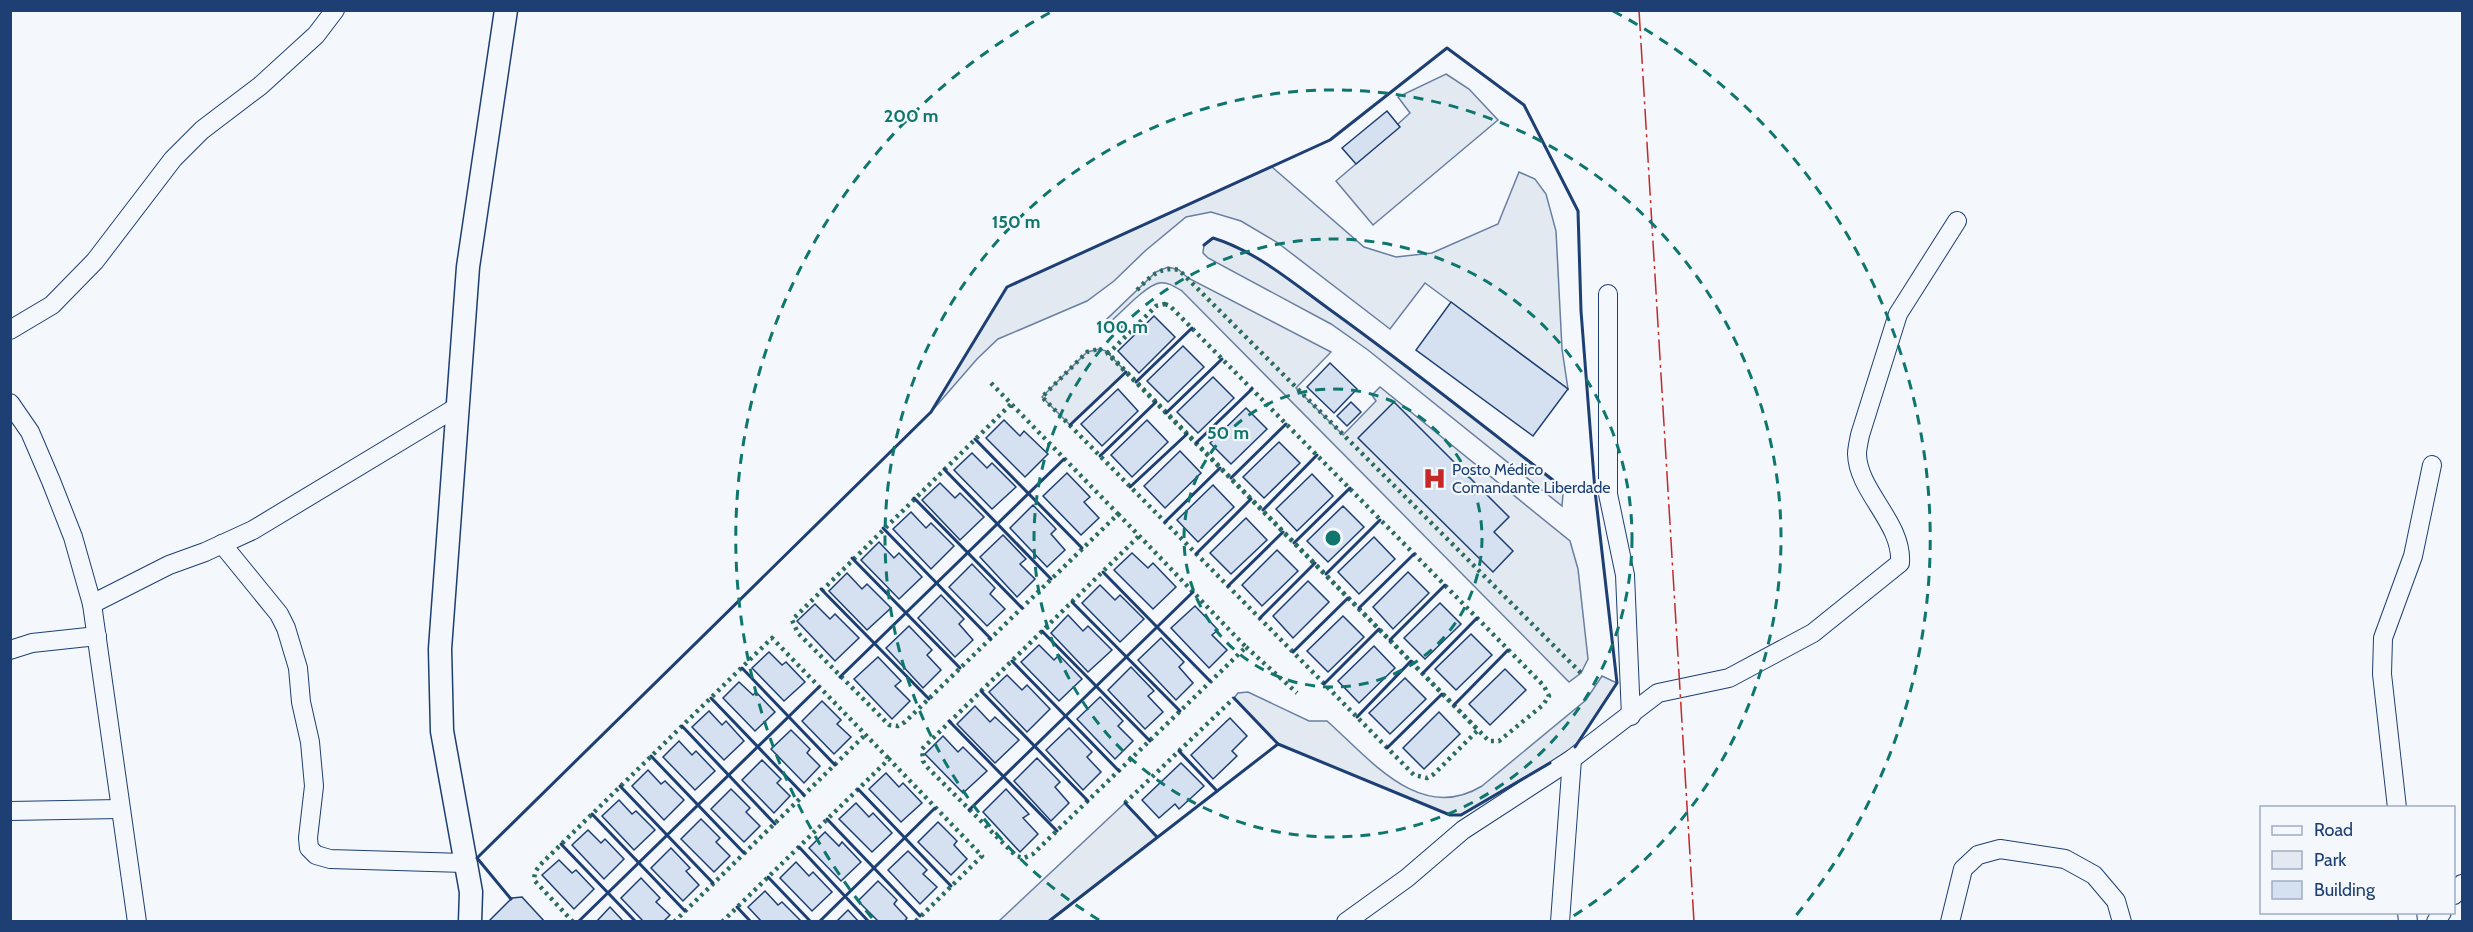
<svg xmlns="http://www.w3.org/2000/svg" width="2473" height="932" font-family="Cabin,sans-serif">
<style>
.green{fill:#e3e9f0;stroke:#687fa3;stroke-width:1.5}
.building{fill:#d5e0f0;stroke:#1d3f73;stroke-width:1.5}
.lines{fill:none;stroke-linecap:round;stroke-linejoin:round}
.minor-casing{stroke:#1d3f73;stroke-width:20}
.tertiary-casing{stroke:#1d3f73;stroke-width:25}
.minor{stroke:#f4f7fb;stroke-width:18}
.tertiary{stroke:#f4f7fb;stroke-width:22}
.hedge{stroke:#2c6c60;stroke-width:4.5;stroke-dasharray:3 4.5;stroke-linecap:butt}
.wall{stroke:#1d3f73;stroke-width:3}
.power{stroke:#c62828;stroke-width:1.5;stroke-dasharray:21 4.5 3 4.5;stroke-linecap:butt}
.ring{fill:none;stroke:#0f766e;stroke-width:3;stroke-dasharray:10 8}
.labels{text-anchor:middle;stroke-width:4.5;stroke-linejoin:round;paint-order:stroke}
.poi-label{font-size:16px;fill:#1d3f73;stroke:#f4f7fb;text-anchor:start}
.centre{fill:#0f766e;stroke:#f4f7fb;stroke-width:3}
.ring-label{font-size:18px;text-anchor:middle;font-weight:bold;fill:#0f766e;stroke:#f4f7fb;stroke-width:4.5;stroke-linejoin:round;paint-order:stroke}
</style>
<rect width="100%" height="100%" fill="#f4f7fb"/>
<!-- green -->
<g class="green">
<path d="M 1446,74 L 1469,89 L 1498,120 L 1373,225 L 1336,181 L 1399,127 L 1398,124 L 1410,113 L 1398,97 Z"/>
<path d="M 1272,167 L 1364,247 L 1396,257 L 1432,253 L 1498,224 L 1519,172 L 1535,179 L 1546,194 L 1556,231 L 1562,349 L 1568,389 L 1425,283 L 1390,329 L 1278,243 L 1241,221 L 1211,212 L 1186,217 L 1145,251 L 1114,281 L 1087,301 L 998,339 L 977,359 L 931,412 L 1007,287 Z"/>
<path d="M 1213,238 C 1256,251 1293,283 1329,309 C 1407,365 1482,425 1558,484 L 1563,494 L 1562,506 L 1368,350 L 1331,324 L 1208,258 L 1203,253 L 1204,245 Z"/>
<path d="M 1168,267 L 1179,270 L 1188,278 L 1331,352 L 1296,388 L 1343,435 L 1376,401 L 1372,395 L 1380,387 L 1570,541 L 1578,569 L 1588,659 L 1581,673 L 1569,682 L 1182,291 C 1174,286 1168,282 1159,283 C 1145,286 1121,313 1109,323 L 1107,319 L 1156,272 Z"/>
<path d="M 1099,349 L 1106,351 L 1126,372 L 1070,425 L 1042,397 L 1087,352 Z"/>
<path d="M 1602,676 L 1617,683 L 1574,748 L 1461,815 L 1450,815 L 1278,744 L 1234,698 L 1238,693 L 1248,692 L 1309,721 L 1327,721 C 1370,759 1420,824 1482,786 L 1586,700 Z"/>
<path d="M 1125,803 L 1157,837 L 1048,921 L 999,921 Z"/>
</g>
<!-- building -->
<g class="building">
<path d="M 1387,111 L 1400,127 L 1356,164 L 1342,148 Z"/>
<path d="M 1451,302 L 1568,389 L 1533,436 L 1416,350 Z"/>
<path d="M 1154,316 L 1175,337 L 1139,373 L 1118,351 Z"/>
<path d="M 1183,346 L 1204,367 L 1168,402 L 1147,381 Z"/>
<path d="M 1330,363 L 1357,389 L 1334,413 L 1307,387 Z"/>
<path d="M 1213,377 L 1234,398 L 1198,433 L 1177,412 Z"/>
<path d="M 1118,389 L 1138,411 L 1102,446 L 1081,424 Z"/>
<path d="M 1351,402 L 1361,412 L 1347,426 L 1337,416 Z"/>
<path d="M 1394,402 L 1509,517 L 1494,532 L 1513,551 L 1493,572 L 1358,438 Z"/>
<path d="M 1246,408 L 1267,429 L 1231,464 L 1210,443 Z"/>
<path d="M 1004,420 L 1020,436 L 1024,431 L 1048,454 L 1025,477 L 986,438 Z"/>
<path d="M 1147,420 L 1168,442 L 1132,477 L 1111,455 Z"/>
<path d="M 1279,442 L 1300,463 L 1264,498 L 1243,477 Z"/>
<path d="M 1180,451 L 1201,473 L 1165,508 L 1144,486 Z"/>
<path d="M 972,453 L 987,468 L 992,463 L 1016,487 L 992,509 L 954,470 Z"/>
<path d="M 1067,473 L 1090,497 L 1084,502 L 1099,518 L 1081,535 L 1043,496 Z"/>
<path d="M 1312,474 L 1333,496 L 1297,531 L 1276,509 Z"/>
<path d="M 940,483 L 955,498 L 960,493 L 984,517 L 960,540 L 922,500 Z"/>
<path d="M 1213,485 L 1234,507 L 1198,542 L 1177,520 Z"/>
<path d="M 1033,505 L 1056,529 L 1051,534 L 1065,550 L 1047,567 L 1010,528 Z"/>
<path d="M 1343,506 L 1364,527 L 1328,562 L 1307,541 Z"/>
<path d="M 911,512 L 926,528 L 931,523 L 954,546 L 931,569 L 893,529 Z"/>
<path d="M 1246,518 L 1267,540 L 1231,574 L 1210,553 Z"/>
<path d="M 1003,535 L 1026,559 L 1020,564 L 1035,579 L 1017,597 L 980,557 Z"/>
<path d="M 1374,537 L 1395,559 L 1359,594 L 1338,572 Z"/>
<path d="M 879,542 L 894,558 L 899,553 L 922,577 L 899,599 L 861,560 Z"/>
<path d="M 1277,550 L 1298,571 L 1262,606 L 1242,585 Z"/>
<path d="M 1132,553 L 1148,568 L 1153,563 L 1176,587 L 1153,609 L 1114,570 Z"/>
<path d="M 972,564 L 995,588 L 990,594 L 1005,609 L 987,626 L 949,587 Z"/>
<path d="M 1408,572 L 1429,593 L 1393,629 L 1373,607 Z"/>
<path d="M 847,573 L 862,589 L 867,584 L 891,608 L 867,630 L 829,591 Z"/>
<path d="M 1308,581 L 1329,602 L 1293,638 L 1273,616 Z"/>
<path d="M 1100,585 L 1115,600 L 1120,595 L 1144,619 L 1120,642 L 1082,603 Z"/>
<path d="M 941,595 L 964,619 L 959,624 L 973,640 L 955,657 L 918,618 Z"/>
<path d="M 1440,603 L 1461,624 L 1425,659 L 1404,638 Z"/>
<path d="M 815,604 L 830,619 L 835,614 L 859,638 L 835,661 L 797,621 Z"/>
<path d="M 1195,606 L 1218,630 L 1212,635 L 1227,650 L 1209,668 L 1171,628 Z"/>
<path d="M 1068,615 L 1083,631 L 1088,626 L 1112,650 L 1088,672 L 1051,633 Z"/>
<path d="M 1343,616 L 1364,637 L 1328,672 L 1307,651 Z"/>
<path d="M 909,626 L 932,650 L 927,655 L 941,670 L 923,688 L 886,648 Z"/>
<path d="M 1471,634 L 1492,655 L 1456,690 L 1435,669 Z"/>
<path d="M 1161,638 L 1184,662 L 1179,667 L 1193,683 L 1176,700 L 1138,660 Z"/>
<path d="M 1039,645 L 1054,660 L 1059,655 L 1082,679 L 1059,701 L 1021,662 Z"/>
<path d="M 1374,646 L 1395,668 L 1359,703 L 1338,681 Z"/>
<path d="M 769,652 L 782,665 L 786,662 L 805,682 L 784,701 L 752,668 Z"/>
<path d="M 878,657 L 901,681 L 895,686 L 910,701 L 892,719 L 854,679 Z"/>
<path d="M 1131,667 L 1154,691 L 1148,696 L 1163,712 L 1145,729 L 1108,690 Z"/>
<path d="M 1505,669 L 1526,690 L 1490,725 L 1469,704 Z"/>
<path d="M 1007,675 L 1022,690 L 1027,685 L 1050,709 L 1027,732 L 989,692 Z"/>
<path d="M 1405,678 L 1426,699 L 1390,734 L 1369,713 Z"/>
<path d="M 739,682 L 753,695 L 756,692 L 775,712 L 755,731 L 723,698 Z"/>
<path d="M 1100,697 L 1123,721 L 1118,726 L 1133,741 L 1115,759 L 1077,719 Z"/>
<path d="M 822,701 L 841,720 L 837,724 L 851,737 L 834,754 L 802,721 Z"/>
<path d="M 975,706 L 990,722 L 995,717 L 1019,740 L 995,763 L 957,724 Z"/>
<path d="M 709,711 L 722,725 L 726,721 L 744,741 L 724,760 L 692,727 Z"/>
<path d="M 1439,712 L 1460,734 L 1424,769 L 1403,748 Z"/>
<path d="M 1230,718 L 1247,736 L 1232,751 L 1237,756 L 1213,779 L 1191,755 Z"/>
<path d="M 1069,728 L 1092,752 L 1087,757 L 1101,772 L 1083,790 L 1046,750 Z"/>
<path d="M 791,730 L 810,749 L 807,753 L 820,766 L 804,783 L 771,749 Z"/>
<path d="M 943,736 L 958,752 L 963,747 L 987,771 L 963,793 L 925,754 Z"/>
<path d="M 679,741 L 692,755 L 696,751 L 715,771 L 695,790 L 663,757 Z"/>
<path d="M 1037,758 L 1060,782 L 1055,787 L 1069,803 L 1051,821 L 1014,781 Z"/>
<path d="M 762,760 L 781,779 L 777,783 L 790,796 L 774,813 L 742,780 Z"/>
<path d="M 1181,763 L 1204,786 L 1179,809 L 1175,804 L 1159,818 L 1142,800 Z"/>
<path d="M 648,770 L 661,784 L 665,781 L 684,800 L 664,820 L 632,786 Z"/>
<path d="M 886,773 L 899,787 L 903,783 L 922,803 L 901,822 L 869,789 Z"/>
<path d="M 731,789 L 750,808 L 746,812 L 760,826 L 744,842 L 711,809 Z"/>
<path d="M 1006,789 L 1029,814 L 1023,818 L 1038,834 L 1020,852 L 983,812 Z"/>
<path d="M 619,800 L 632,814 L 636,811 L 655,830 L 634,850 L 602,816 Z"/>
<path d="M 856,803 L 869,817 L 873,813 L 892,833 L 872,852 L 839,819 Z"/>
<path d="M 701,819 L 720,838 L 716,842 L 730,856 L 714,872 L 681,839 Z"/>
<path d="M 938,822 L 957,841 L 954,845 L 967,859 L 951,875 L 918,842 Z"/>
<path d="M 588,830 L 601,843 L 605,839 L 624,859 L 604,879 L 572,845 Z"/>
<path d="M 825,832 L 839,846 L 842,842 L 861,862 L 841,881 L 809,848 Z"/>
<path d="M 671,848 L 690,868 L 686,871 L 699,885 L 683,901 L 651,868 Z"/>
<path d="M 908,851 L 927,870 L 923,874 L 937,887 L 920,904 L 888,870 Z"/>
<path d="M 559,860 L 572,873 L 576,870 L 594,889 L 574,909 L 542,875 Z"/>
<path d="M 796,862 L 809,876 L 813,872 L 832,892 L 812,911 L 780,878 Z"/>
<path d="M 641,878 L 660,898 L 656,902 L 670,915 L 663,922 L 644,922 L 621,898 Z"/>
<path d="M 878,881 L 897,900 L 894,904 L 907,918 L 904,922 L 879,922 L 858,901 Z"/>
<path d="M 765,891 L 778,905 L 782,902 L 801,921 L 762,922 L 748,907 Z"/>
<path d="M 522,897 L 545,922 L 489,921 L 512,898 Z"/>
<path d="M 610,907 L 624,922 L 596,922 Z"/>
<path d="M 848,910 L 859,922 L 836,922 Z"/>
</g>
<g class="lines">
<defs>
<g id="minor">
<path d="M 1608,294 L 1608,494 L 1625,575 L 1631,716"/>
<path d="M 10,330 L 52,305 L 95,261 L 173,159 L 202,130 L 260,86 L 316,35 L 335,10"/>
<path d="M 10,403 L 30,432 L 51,481 L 73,537 L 92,604 L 137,922"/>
<path d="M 222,544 L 279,614 L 286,628 L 298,668 L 301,702 L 310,742 L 314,786 L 308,838 L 309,848 L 316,855 L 330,859 L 464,863"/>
<path d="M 92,604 L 169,565 L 205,552 L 253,530 L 457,407"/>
<path d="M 10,650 L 32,643 L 97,636"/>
<path d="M 2397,808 L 2382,674 L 2383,638 L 2413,556 L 2432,465"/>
<path d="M 10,811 L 119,809"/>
<path d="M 2454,895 L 2462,884"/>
<path d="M 2407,912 L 2408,922"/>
<path d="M 1346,922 L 1407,878 L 1463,830 L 1572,759 L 1658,693 L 1729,678 L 1813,633 L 1900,563 C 1903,523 1858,492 1857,454 C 1857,448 1859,441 1860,435 L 1898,314 L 1957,221"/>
<path d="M 1560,922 L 1572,759"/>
<path d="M 1950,922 L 1963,869 L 1978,855 L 2000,849 L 2065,859 L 2094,875 L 2116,901 L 2122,922"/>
<path d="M 2436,922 L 2442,912"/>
</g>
<path id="tertiary" d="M 470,922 L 471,892 L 442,731 L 440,649 L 468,267 L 506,10"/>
</defs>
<!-- minor casing -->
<use href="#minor" class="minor-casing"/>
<!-- tertiary casing -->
<use href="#tertiary" class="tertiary-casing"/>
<!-- minor -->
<use href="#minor" class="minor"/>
<!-- tertiary -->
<use href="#tertiary" class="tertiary"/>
<!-- hedge -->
<g class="hedge">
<path d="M 1137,290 C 1150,277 1159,266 1179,270 L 1581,673"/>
<path d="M 1165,304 L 1170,306 L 1544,686 L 1549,696 L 1543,705 L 1499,741 L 1489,741 L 1108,354 L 1156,306 Z"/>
<path d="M 1099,349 L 1106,351 L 1478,730 L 1434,774 L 1427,778 L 1414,775 L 1042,397 L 1087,352 Z"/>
<path d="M 991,383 L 1118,514 L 905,722 L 898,726 L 889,725 L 798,633 L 792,620 L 1011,404"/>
<path d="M 1118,514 C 1161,558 1203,603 1246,647 L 1033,854 L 1024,858 L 1016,856 L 928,768 L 923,761 L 922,749 L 1139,536"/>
<path d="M 1246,647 L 1297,693"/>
<path d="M 1125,803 L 1234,698"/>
<path d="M 573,922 L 534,880 L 535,872 L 540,865 L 772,638 L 889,759"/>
<path d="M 674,922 L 865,735"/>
<path d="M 722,922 L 889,759 L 982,856 L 915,922"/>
</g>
<!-- wall -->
<g class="wall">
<path d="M 1204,245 L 1213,238 C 1256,251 1293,283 1329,309 C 1407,365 1482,425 1558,484"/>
<path d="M 1136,382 L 1192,328"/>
<path d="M 1166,413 L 1222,359"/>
<path d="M 1070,425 L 1126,372"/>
<path d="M 975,439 L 1082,548"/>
<path d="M 1196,443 L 1252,389"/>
<path d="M 1100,456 L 1156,402"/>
<path d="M 944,469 L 1051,579"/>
<path d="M 1231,478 L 1286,424"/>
<path d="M 1130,487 L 1187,434"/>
<path d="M 914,498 L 1022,608"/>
<path d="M 1263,510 L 1317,455"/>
<path d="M 1165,522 L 1220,468"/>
<path d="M 883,528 L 991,639"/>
<path d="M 1294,543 L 1350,488"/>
<path d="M 1196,554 L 1251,499"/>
<path d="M 852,558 L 960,668"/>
<path d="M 1103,572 L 1210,681"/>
<path d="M 1326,574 L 1380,520"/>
<path d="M 1228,586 L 1283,532"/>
<path d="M 821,589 L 929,699"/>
<path d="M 1072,602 L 1180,711"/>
<path d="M 1359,608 L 1414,554"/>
<path d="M 1260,618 L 1315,563"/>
<path d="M 1042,631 L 1150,741"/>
<path d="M 1390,640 L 1445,585"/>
<path d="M 1293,652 L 1348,598"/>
<path d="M 1012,661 L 1119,771"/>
<path d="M 742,668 L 835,765"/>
<path d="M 1423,673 L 1477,618"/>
<path d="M 840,677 L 1064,459"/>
<path d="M 1324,684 L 1379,629"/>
<path d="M 981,691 L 1088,801"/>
<path d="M 711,698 L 804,795"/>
<path d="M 1234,698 L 1278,744"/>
<path d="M 1454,705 L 1508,650"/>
<path d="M 1357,717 L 1411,661"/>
<path d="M 949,721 L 1057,831"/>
<path d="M 682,726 L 775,824"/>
<path d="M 1387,748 L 1442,694"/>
<path d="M 1179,751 L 1217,791"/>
<path d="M 651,756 L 744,853"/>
<path d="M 620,786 L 713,883"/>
<path d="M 858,789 L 951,886"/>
<path d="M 1125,803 L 1157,837"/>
<path d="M 969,810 L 1193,592"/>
<path d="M 592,814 L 685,911"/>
<path d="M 827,819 L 920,916"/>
<path d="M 561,844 L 636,922"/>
<path d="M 799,847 L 869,922"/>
<path d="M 768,877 L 811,922"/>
<path d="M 511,899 L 477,858 L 931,412 L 1007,287 L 1330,140 L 1447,48 L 1524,105 L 1578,211 L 1581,311 L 1595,491 L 1617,683 L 1575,747"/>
<path d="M 737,907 L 751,922"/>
<path d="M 578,922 L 819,687"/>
<path d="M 819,922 L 935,808"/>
<path d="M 1048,922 L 1278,744 L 1450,815 L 1461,815 L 1550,763"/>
</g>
<!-- power -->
<path class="power" d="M 1639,10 L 1694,922"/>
</g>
<!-- distance rings -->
<g class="ring">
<circle cx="1333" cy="538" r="149"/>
<circle cx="1333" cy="538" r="299"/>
<path d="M1099 920A448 448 0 1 1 1567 920"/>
<path d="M872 918A597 597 0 0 1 1053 11M1613 11A597 597 0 0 1 1794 918"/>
</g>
<!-- icons -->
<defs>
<symbol id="hospital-bare" viewBox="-9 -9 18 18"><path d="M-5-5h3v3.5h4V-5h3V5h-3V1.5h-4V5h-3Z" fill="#c62828" stroke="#f4f7fb" stroke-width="2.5" paint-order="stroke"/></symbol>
</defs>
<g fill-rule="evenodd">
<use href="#hospital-bare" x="1418" y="462" width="33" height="33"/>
</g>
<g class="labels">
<!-- poi labels -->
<g class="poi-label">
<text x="1452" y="475">Posto Médico<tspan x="1452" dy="18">Comandante Liberdade</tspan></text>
</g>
</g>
<circle cx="1333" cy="538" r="9" class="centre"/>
<g class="ring-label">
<text x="911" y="122">200 m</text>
<text x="1016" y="228">150 m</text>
<text x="1122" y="333">100 m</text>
<text x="1228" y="439">50 m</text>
</g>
<!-- border -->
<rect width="2473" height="932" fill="none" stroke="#1d3f73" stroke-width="24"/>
<!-- legend -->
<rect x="2260" y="806" width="195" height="108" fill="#f4f7fb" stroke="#9eadc5" stroke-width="1.5"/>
<rect x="2272" y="826" width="30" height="9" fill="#f4f7fb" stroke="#9eadc5" stroke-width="1.5"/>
<text x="2314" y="836" font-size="18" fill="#1d3f73">Road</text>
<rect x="2272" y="851" width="30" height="18" fill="#e3e9f0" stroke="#9eadc5" stroke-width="1.5"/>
<text x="2314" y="866" font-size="18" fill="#1d3f73">Park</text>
<rect x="2272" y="881" width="30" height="18" fill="#d5e0f0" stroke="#9eadc5" stroke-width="1.5"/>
<text x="2314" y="896" font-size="18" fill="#1d3f73">Building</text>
</svg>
